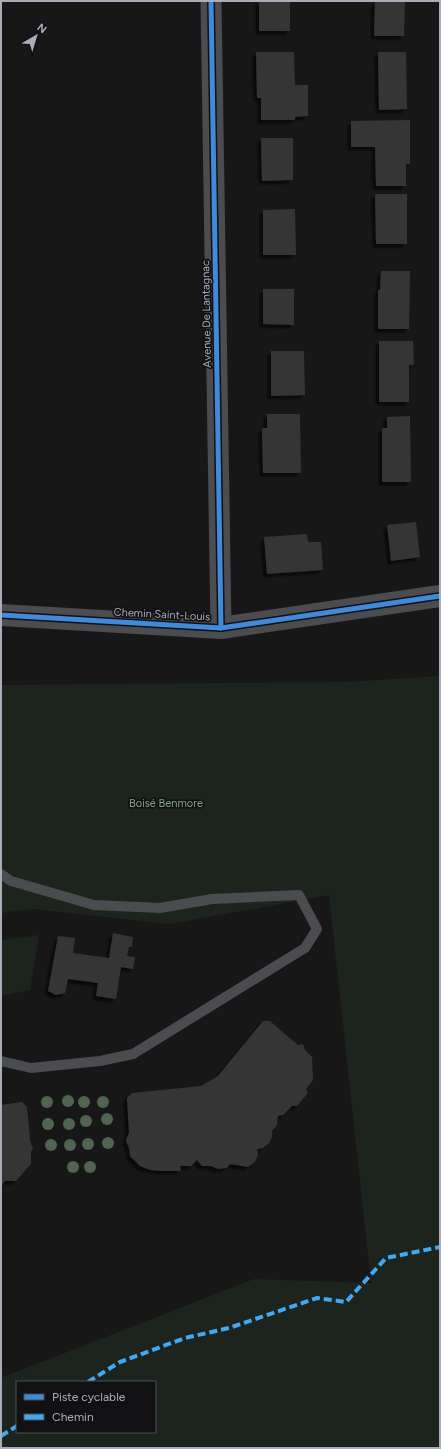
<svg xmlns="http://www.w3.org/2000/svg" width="441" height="1449" font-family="Figtree,sans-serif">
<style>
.green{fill:#1d241e;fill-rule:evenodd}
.building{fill:#353536;filter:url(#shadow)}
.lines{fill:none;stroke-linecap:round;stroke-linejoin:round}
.service{stroke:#4b4c50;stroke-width:10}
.minor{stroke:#4b4c50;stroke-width:21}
.tertiary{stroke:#4b4c50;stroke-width:22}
.quiet{stroke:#3fa9f5;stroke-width:4;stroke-dasharray:8 4;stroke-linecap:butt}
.cycleway-casing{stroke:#111113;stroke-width:8}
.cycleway{stroke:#408adc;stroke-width:5}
.tree{fill:#506451}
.labels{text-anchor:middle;stroke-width:3.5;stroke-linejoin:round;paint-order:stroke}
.street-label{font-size:11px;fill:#a8adb8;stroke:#111113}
.park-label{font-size:11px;fill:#7fa381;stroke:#111113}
</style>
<defs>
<filter id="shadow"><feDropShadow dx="-3.5" dy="3.5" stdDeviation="1" flood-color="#0009"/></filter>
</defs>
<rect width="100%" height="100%" fill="#171717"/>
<!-- green -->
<g class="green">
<path d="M 440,676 L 440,1448 L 1,1448 L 1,1378 L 254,1279 L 371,1283 L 329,895 L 170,924 L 34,909 L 7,912 L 1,914 L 1,685 L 346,682 ZM 17,1382 L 155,1382 L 155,1432 L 17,1432 Z"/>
<path d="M 39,935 L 30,990 L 1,996 L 1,940 Z"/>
</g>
<!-- building -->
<g class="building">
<rect x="259" y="1" width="31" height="30"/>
<path d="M 375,1 L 405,1 L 404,36 L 374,36 Z"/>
<path d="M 256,52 L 294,52 L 295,85 L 308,85 L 308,116 L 295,117 L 295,120 L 261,120 L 261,98 L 257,98 Z"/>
<path d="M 378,52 L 406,52 L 407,109 L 379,110 Z"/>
<path d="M 410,120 L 410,164 L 406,164 L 406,186 L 376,186 L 375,147 L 351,147 L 351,121 Z"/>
<path d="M 261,138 L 293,138 L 293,180 L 262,181 Z"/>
<path d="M 375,194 L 407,194 L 407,244 L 376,244 Z"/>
<path d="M 295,209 L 296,255 L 263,255 L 263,210 Z"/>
<path d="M 381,271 L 410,271 L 409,329 L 378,329 L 378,290 L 380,290 Z"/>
<path d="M 263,289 L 294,289 L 294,325 L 263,324 Z"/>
<path d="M 379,341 L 413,341 L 414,365 L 409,365 L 409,402 L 379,402 Z"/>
<path d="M 271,351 L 304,351 L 305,395 L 271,396 Z"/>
<path d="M 267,414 L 300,414 L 301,473 L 263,473 L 262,428 L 267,428 Z"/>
<path d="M 410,416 L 411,482 L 382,482 L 382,428 L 387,428 L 387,417 Z"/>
<path d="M 416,522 L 420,557 L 391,561 L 387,525 Z"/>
<path d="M 307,534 L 308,542 L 321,542 L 323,570 L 267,574 L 264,537 Z"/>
<path d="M 113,933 L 133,937 L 132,947 L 129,947 L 127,956 L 135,957 L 133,969 L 121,967 L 116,999 L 96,996 L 98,983 L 68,979 L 65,993 L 56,995 L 48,991 L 58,936 L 75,938 L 73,953 L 109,958 Z"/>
<path d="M 263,1021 L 270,1021 L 298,1045 L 303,1044 L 305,1050 L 312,1057 L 313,1080 L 306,1089 L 308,1093 L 297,1106 L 292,1106 L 283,1115 L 278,1116 L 277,1125 L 272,1131 L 272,1137 L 269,1143 L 263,1148 L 257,1149 L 258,1154 L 255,1162 L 248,1167 L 230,1164 L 227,1168 L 218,1169 L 211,1166 L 202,1166 L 197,1160 L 191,1166 L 180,1166 L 181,1171 L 162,1171 L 150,1170 L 140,1166 L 130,1156 L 129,1148 L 126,1141 L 129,1132 L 127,1098 L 132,1093 L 201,1086 L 218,1076 Z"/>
<path d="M 22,1102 L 27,1107 L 30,1140 L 33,1149 L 31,1152 L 31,1164 L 16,1181 L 5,1181 L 1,1187 L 1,1105 Z"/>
</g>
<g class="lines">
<!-- service -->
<path class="service" d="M 1,874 L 11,881 L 94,905 L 160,908 L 212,899 L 299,895 L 317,929 L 305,948 L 133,1054 L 100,1061 L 31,1068 L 1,1061"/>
<!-- minor -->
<path class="minor" d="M 211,1 L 221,628"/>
<!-- tertiary -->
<path class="tertiary" d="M 1,615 L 221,628 L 440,596"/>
<!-- quiet -->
<g class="quiet">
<path d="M 88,1382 L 120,1362 L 185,1338 L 229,1328 L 317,1298 L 346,1302 L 386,1258 L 440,1247"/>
<path d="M 1,1436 L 17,1426"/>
</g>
<defs>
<g id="cycleway">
<path d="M 211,1 L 221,628"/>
<path d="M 1,615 L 221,628 L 440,596"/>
</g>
</defs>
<!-- cycleway casing -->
<use href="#cycleway" class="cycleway-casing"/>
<!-- cycleway -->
<use href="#cycleway" class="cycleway"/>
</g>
<!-- trees -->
<g class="tree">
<circle cx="68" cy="1101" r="6"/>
<circle cx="47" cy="1102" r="6"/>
<circle cx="84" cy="1102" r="6"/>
<circle cx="103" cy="1102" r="6"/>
<circle cx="107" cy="1119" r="6"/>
<circle cx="86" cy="1121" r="6"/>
<circle cx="48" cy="1124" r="6"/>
<circle cx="69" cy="1124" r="6"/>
<circle cx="108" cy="1143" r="6"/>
<circle cx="88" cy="1144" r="6"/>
<circle cx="51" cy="1145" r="6"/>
<circle cx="70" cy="1145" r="6"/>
<circle cx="73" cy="1167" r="6"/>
<circle cx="90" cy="1167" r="6"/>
</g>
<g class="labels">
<!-- street labels -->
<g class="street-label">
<text transform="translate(206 314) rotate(-91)" y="4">Avenue De Lantagnac</text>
<text transform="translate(162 614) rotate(3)" y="4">Chemin Saint-Louis</text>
</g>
<!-- park labels -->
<g class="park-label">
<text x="166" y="807">Boisé Benmore</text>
</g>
</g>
<!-- border -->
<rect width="441" height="1449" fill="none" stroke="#a8adb8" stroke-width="4"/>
<!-- legend -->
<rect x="16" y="1381" width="140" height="52" fill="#111113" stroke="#4d4f55"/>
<rect x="24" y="1394" width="20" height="6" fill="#408adc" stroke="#4d4f55"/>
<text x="52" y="1401" font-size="12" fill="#a8adb8">Piste cyclable</text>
<rect x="24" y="1414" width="20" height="6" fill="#3fa9f5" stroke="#4d4f55"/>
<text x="52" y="1421" font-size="12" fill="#a8adb8">Chemin</text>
<!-- north arrow -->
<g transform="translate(36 36) rotate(38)" stroke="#111113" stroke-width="3" paint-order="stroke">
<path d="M0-3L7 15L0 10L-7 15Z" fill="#a8adb8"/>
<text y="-6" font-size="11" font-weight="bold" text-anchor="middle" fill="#a8adb8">N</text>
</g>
</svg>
